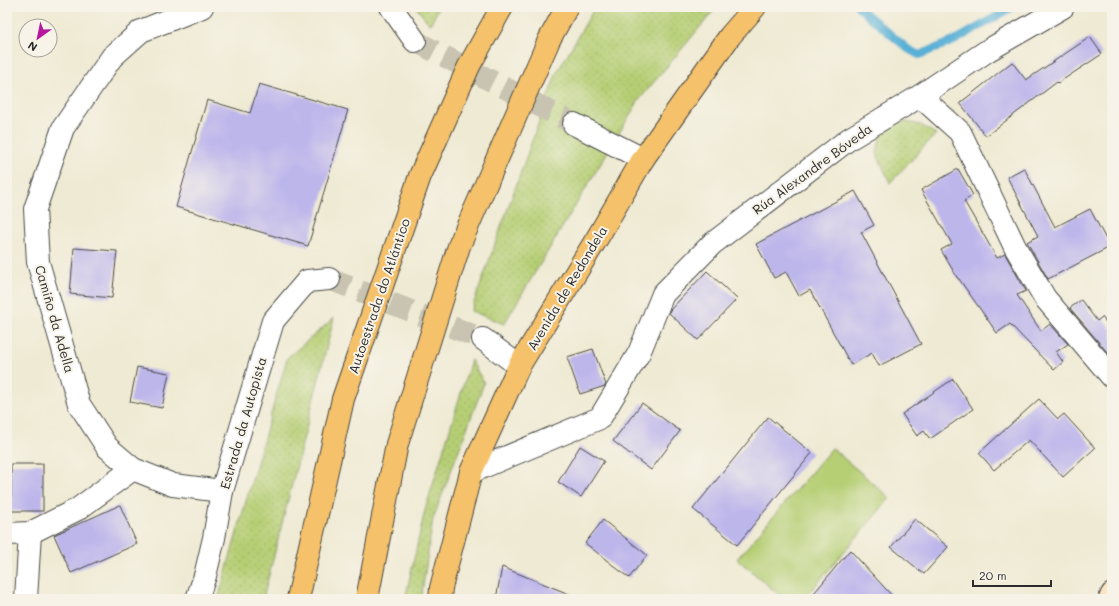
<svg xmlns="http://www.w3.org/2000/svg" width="1119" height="606" font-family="Mali,sans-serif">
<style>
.grass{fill:url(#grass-dots);stroke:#707d50}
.garden{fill:#b6cf75;stroke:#707d50}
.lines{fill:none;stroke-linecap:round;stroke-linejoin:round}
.stream{stroke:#59b0d6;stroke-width:8}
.building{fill:#bdb6eb}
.street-tunnel{stroke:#c8c4b1;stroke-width:22;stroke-dasharray:22 11;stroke-linecap:butt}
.street-casing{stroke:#484844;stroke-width:24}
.secondary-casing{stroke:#484844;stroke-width:24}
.highway-casing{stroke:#484844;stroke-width:24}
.street{stroke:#fff;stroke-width:22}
.secondary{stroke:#fbe6c4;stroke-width:22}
.highway{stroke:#f5c16b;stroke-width:22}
.labels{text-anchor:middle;stroke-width:4;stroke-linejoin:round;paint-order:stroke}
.street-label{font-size:13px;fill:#2b2b2b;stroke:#f7f3e8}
</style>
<defs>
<pattern id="grass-dots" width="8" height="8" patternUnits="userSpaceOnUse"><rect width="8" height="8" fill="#b6cf75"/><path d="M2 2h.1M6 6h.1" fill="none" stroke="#9db265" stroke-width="1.8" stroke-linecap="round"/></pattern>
</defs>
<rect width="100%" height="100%" fill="#f7f3e8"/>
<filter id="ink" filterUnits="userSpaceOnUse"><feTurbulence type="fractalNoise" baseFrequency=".025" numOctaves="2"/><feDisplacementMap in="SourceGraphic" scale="8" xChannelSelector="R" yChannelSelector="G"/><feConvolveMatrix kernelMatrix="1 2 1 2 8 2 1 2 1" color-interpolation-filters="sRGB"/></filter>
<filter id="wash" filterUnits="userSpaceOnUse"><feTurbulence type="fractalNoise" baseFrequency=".012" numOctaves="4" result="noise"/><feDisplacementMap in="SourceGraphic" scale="16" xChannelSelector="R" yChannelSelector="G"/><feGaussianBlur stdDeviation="0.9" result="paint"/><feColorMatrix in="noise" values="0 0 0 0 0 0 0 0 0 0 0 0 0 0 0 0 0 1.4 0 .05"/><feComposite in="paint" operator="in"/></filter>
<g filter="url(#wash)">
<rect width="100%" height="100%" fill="#efead3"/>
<!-- grass -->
<g class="grass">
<path d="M 416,7 L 439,7 L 430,25 Z"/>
<path d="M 595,7 L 717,7 L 639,100 L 504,324 L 471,311 L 556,74 Z"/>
<path d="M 893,119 L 921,125 L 936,134 L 890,183 L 877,154 L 882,127 Z"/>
<path d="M 334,318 L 263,599 L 218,599 L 287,358 Z"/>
<path d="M 471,360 L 484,383 L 433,519 L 421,599 L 405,599 L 425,510 Z"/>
</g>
<!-- garden -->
<path class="garden" d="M 832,448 L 890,498 L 804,599 L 784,599 L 737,559 Z"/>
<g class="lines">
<!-- stream -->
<path class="stream" d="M 858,7 L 908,49 L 919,55 L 954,41 L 1013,7"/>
</g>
<g id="blocks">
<!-- building -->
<g class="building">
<path d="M 1090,37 L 1102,54 L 1058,83 L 1057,82 L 986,136 L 960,103 L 1012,62 L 1026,80 Z"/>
<path d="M 259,84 L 348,110 L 308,246 L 176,207 L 207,100 L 250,113 Z"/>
<path d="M 1024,168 L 1055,227 L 1090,209 L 1110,247 L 1048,279 L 1027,242 L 1038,236 L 1007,177 Z"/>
<path d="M 958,169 L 973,195 L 964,201 L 997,258 L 1005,254 L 1026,291 L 1017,295 L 1041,331 L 1050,324 L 1068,344 L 1056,352 L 1063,362 L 1054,370 L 1010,324 L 997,333 L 959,279 L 958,279 L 941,250 L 952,244 L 921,190 Z"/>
<path d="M 855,191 L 874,225 L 861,232 L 921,344 L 879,366 L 872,353 L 851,365 L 810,290 L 799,296 L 786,272 L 774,278 L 756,244 Z"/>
<path d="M 74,248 L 117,251 L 112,298 L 70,294 Z"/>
<path d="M 707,271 L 737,299 L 698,340 L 669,313 L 670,310 Z"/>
<path d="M 1081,300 L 1097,321 L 1102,317 L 1112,330 L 1112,358 L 1070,308 Z"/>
<path d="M 593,349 L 606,385 L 605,386 L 580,394 L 567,357 Z"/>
<path d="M 137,367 L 169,373 L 162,408 L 130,402 Z"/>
<path d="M 953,379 L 973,409 L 930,439 L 924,431 L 917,436 L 902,414 Z"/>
<path d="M 1039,399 L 1058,419 L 1064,414 L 1095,448 L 1063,477 L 1029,440 L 994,470 L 979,453 Z"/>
<path d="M 642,403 L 680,431 L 651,470 L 613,441 Z"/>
<path d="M 768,417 L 812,453 L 737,545 L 693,509 Z"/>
<path d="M 580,446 L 604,461 L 581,497 L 558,482 Z"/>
<rect x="11" y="464" width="32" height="47"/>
<path d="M 120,505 L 137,544 L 71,573 L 54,535 Z"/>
<path d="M 915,519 L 948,547 L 924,574 L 891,547 Z"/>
<path d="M 603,520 L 647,555 L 629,578 L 585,543 Z"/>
<path d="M 850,550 L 895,599 L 809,599 Z"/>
<path d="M 502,567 L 579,598 L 579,599 L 496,599 Z"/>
</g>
</g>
</g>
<g filter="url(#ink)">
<use href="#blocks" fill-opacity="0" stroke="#484844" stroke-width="1"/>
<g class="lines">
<!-- street-tunnel -->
<g class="street-tunnel">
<path d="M 415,41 L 574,124"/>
<path d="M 329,279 L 483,339"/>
</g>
<defs>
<g id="street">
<path d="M 391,7 L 415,41"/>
<path d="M 920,96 L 987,51 L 1063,7"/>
<path d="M 574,124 L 643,159"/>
<path d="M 483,339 L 519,366"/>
<path d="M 133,469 L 107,447 L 79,404 L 38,262 L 35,209 L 63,128 L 112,57 L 141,31 L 202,7"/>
<path d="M 471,472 L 600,418 L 639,353 L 663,294 L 712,244 L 849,139 L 920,96 L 960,132 L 1015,247 L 1045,298 L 1112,377"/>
<path d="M 7,534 L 30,533 L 78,509 L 133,469 L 173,485 L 222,491"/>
<path d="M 26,599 L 30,533"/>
<path d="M 197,599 L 205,576 L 214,538 L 222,491 L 273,321 L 307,281 L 329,279"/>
</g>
<path id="secondary" d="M 1110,599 L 1112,594"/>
<g id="highway">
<path d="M 298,599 L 343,399 L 420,176 L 469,66 L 502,7"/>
<path d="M 367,599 L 397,444 L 459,246 L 549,40 L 567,7"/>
<path d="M 440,599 L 441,588 L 471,472 L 519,366 L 599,235 L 643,159 L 730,36 L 755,7"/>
</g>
</defs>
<!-- street casing -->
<use href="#street" class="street-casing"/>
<!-- secondary casing -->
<use href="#secondary" class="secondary-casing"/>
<!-- highway casing -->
<use href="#highway" class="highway-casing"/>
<!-- street -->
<use href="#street" class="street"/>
<!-- secondary -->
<use href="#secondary" class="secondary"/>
<!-- highway -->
<use href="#highway" class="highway"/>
</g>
</g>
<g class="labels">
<!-- street labels -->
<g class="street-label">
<text transform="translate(812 169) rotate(-36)" y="5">Rúa Alexandre Bóveda</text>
<text transform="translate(567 288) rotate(-59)" y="5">Avenida de Redondela</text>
<text transform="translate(379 296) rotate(-71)" y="5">Autoestrada do Atlántico</text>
<text transform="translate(55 319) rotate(74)" y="5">Camiño da Adella</text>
<text transform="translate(243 423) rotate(-74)" y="5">Estrada da Autopista</text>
</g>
</g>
<!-- margin -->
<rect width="1119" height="606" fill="none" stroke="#f7f3e8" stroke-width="24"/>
<!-- north arrow -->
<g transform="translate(38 38) rotate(213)"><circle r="19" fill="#f7f3e8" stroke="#a5a39c"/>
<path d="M0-3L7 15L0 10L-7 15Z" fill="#b5179e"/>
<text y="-6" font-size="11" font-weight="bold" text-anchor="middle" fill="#2b2b2b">N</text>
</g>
<!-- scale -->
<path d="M973 580v6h78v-6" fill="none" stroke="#2b2b2b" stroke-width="2"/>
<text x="979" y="580" font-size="12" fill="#2b2b2b" stroke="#f7f3e8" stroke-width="3" paint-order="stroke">20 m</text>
</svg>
